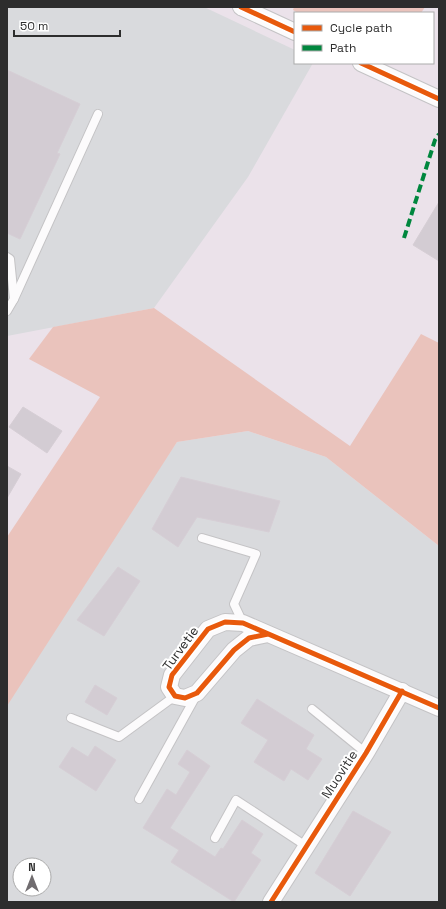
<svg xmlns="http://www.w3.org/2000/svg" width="446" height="909" font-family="'Space Grotesk',sans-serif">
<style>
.industrial{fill:#d9dadd;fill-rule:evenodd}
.green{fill:#eac3bc}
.building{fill:#d3ccd3;stroke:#d6ced5}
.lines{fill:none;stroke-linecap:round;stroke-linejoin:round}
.lane-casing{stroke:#c4c3c5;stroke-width:10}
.street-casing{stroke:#c4c3c5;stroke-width:18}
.lane{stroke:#fcfbfc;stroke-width:8}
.street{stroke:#fcfbfc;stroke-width:16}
.quiet{stroke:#00873e;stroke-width:4;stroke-dasharray:8 4;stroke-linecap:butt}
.cycleway-casing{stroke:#fff;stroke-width:8}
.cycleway{stroke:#e8590c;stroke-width:5}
.labels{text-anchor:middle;stroke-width:4;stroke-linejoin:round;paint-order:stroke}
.street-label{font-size:13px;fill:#2d2d2d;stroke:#fff}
</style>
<rect width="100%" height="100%" fill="#ebe2ea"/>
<!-- industrial -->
<g class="industrial">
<path d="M 7,7 L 204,7 L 295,50 L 295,63 L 313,63 L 248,177 L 154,308 L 7,336 Z"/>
<path d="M 248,431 L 326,457 L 439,546 L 439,902 L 7,902 L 7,694 L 177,442 ZM 20,865 L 44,865 L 44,889 L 20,889 Z"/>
</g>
<!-- green -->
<g class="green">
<path d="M 294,7 L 425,7 L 421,13 L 298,13 L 293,10 Z"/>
<path d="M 154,308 L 350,446 L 421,334 L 439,343 L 439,546 L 326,457 L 248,431 L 177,442 L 7,706 L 7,537 L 100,397 L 29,359 L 53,327 Z"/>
</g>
<!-- building -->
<g class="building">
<path d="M 7,70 L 80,104 L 57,153 L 60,154 L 20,239 L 7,233 Z"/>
<path d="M 439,202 L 439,261 L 413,245 Z"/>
<path d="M 23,407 L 62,431 L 47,453 L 9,427 Z"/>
<path d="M 7,466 L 21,474 L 7,498 Z"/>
<path d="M 181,477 L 280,501 L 269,532 L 197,517 L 178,547 L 152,529 Z"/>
<path d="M 118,567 L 140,581 L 104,636 L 77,620 Z"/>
<path d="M 95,685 L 117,698 L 107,715 L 85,702 Z"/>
<path d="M 257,699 L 314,735 L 306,749 L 322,759 L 308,780 L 291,769 L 284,781 L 254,762 L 268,740 L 241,723 Z"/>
<path d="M 95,746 L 116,760 L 96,791 L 59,767 L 72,747 L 88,757 Z"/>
<path d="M 187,750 L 210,766 L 170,828 L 215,857 L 221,848 L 223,849 L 242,820 L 263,834 L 251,853 L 261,860 L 234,902 L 171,862 L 179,850 L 143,828 L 167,789 L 176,795 L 190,772 L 178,764 Z"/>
<path d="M 353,811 L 391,832 L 350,896 L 315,873 Z"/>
</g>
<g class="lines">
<defs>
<g id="lane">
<path d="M 7,257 L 10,259 L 14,299 L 7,311"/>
<path d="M 14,299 L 98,114"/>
<path d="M 202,538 L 256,554 L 234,604 L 243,623"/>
<path d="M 312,709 L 366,753"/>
<path d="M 71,718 L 119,737 L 175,696"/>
<path d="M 139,799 L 196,696"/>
<path d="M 215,838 L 236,800 L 306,846"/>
</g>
<g id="street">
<path d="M 241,7 L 295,32"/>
<path d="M 361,63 L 439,99"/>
<path d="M 268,634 L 249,638 L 234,650 L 197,693 L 185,698 L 175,696 L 169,687 L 172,675 L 208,629 L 225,622 L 243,623 L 439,708"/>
<path d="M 271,902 L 366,753 L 402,691"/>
</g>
</defs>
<!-- lane casing -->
<use href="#lane" class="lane-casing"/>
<!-- street casing -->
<use href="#street" class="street-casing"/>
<!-- lane -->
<use href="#lane" class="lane"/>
<!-- street -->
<use href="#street" class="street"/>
<!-- quiet -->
<path class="quiet" d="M 404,238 L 435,140 L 439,134"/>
<defs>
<g id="cycleway">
<path d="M 241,7 L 295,32"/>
<path d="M 361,63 L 439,99"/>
<path d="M 268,634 L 249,638 L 234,650 L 197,693 L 185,698 L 175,696 L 169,687 L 172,675 L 208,629 L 225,622 L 243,623 L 439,708"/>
<path d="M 271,902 L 366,753 L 402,691"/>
</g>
</defs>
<!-- cycleway casing -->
<use href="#cycleway" class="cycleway-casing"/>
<!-- cycleway -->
<use href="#cycleway" class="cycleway"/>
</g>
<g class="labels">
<!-- street labels -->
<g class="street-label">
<text transform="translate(180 648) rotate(-54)" y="5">Turvetie</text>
<text transform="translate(339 774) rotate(-57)" y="5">Muovitie</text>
</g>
</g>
<!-- border -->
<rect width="446" height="909" fill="none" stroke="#2d2d2d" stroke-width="16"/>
<!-- legend -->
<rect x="294" y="12" width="140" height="52" fill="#ffffff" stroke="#ababab"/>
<rect x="302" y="25" width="20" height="6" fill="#e8590c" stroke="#ababab"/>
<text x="330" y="32" font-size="12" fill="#2d2d2d">Cycle path</text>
<rect x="302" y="45" width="20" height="6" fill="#00873e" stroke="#ababab"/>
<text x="330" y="52" font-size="12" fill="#2d2d2d">Path</text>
<!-- north arrow -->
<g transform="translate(32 877)"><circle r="19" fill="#ffffff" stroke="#ababab"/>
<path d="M0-3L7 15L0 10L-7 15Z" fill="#706c6f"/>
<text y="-6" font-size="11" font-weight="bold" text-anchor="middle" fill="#2d2d2d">N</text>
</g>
<!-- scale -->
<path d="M14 30v6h106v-6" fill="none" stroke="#2d2d2d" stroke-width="2"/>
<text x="20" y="30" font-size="12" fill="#2d2d2d" stroke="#ffffff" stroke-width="3" paint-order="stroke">50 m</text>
</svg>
